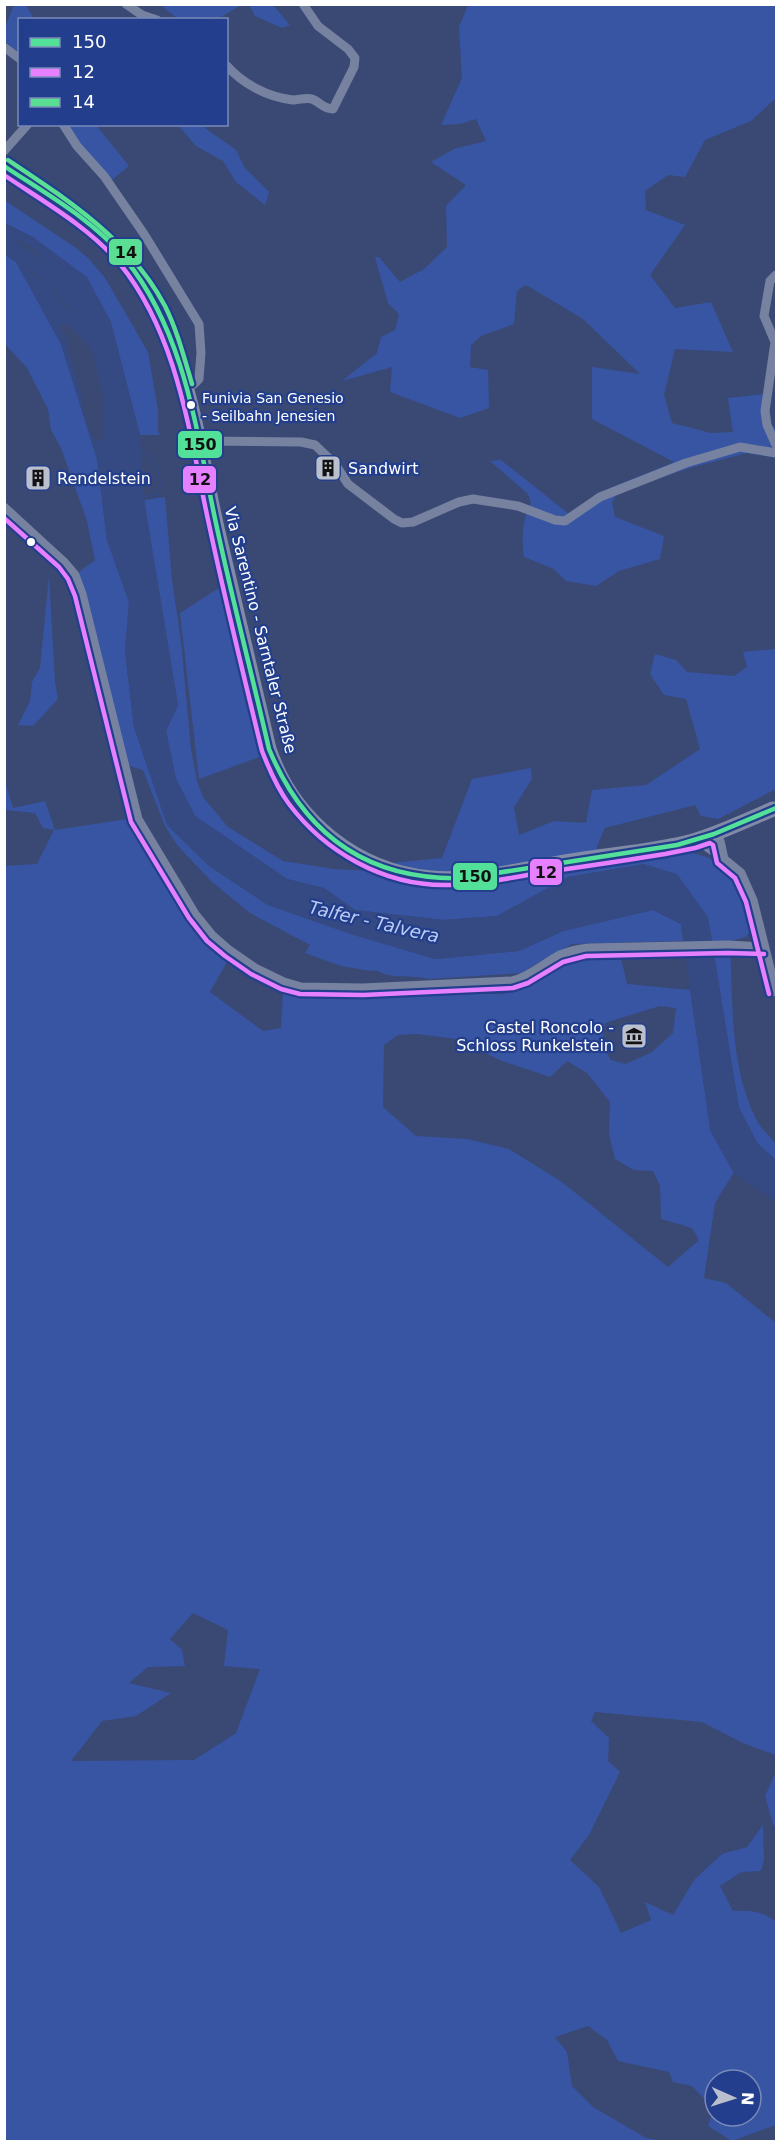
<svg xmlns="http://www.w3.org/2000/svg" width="781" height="2146" font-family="'DejaVu Sans',sans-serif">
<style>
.green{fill:#3755a3;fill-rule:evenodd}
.water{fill:#354a83;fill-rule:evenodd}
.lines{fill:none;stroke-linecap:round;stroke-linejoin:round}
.stream{stroke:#354a83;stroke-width:2}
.river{stroke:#354a83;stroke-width:15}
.street{stroke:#7682a0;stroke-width:9}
.primary{stroke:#818aa7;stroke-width:15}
.bus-1-casing{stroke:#223e8c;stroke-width:9}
.bus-2-casing{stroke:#223e8c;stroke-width:9}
.bus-3-casing{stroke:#223e8c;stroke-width:9}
.bus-1{stroke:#53e098;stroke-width:4.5}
.bus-2{stroke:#e780ff;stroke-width:4.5}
.bus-3{stroke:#5ade93;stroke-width:4.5}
.bus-dot{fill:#fff;stroke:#223e8c;stroke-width:2}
.labels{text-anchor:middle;stroke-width:4.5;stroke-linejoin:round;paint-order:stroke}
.bus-label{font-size:14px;fill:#fff;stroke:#223e8c;text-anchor:start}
.poi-label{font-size:16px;fill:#fff;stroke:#223e8c;text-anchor:start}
.street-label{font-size:16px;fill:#fff;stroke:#223e8c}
.water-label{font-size:18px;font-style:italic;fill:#bcccf2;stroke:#223e8c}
.line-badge{stroke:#223e8c;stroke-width:2}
.pale-badge-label{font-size:16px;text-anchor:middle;font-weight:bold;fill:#111}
</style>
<rect width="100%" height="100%" fill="#3a4974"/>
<!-- green -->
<g class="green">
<path d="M 14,5 L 26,5 L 34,19 L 20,20 L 19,53 L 5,41 L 4,30 Z"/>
<path d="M 161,5 L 241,5 L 221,17 L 178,19 Z"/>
<path d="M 249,5 L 273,5 L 290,25 L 282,28 L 255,16 Z"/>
<path d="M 468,5 L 776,5 L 776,98 L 751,121 L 705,140 L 685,177 L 668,175 L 645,191 L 646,210 L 685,225 L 650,275 L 675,308 L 711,302 L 733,352 L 675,349 L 664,395 L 672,423 L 711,433 L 733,432 L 728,398 L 765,394 L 770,425 L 776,429 L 776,458 L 747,453 L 693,467 L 618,492 L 612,502 L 615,517 L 664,536 L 660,559 L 619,571 L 596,586 L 566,581 L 554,569 L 524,557 C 522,538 521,522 531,504 L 528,494 L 490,461 L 501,460 L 569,514 L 598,493 L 674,462 L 592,419 L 592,367 L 640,374 L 583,319 L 526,285 L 517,291 L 514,324 L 481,336 L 471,345 L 470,367 L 488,370 L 489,408 L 460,418 L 390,392 L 392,367 L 342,381 L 377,353 L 381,337 L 395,330 L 399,314 L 388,303 L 375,257 L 379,257 L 400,282 L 424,269 L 447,247 L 446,206 L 466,185 L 431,162 L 454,149 L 486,141 L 476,119 L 460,124 L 441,125 L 462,78 L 459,27 Z"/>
<path d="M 58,125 L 96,125 L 129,166 L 107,184 Z"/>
<path d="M 178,125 L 204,125 L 205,128 L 236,150 L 245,168 L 269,192 L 265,205 L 236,182 L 223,161 L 196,146 Z"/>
<path d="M 4,200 L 76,248 L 89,259 L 105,278 L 148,352 L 158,410 L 158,432 L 161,435 L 140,435 L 111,324 L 33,237 L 5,223 Z"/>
<path d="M 4,254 L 16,262 L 61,344 L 97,459 L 107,540 L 129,602 L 125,652 L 134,727 L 167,825 L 209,866 L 268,905 L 351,934 L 435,959 L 519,951 L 563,931 L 653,910 L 681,924 L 683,941 L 572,944 L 521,973 L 428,979 C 410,974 392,980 376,970 L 371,971 L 341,966 L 305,953 L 310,945 L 250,913 L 212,882 L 177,845 L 165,826 L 143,770 L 124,764 L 75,575 L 95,560 L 87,521 L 61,448 L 51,430 L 48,409 L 27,368 L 5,344 Z"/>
<path d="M 165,497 L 172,580 L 181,641 L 191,749 L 197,781 L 203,797 L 228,827 L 283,861 L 334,869 L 370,871 L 387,877 L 406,880 L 391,863 L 442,858 L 472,779 L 531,768 L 532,779 L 514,807 L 519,835 L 554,821 L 586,823 L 592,790 L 646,785 L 700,749 L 686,699 L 664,695 L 650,674 L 655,654 L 676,660 L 687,672 L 734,676 L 747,667 L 743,652 L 776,649 L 776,789 L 718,819 L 701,816 L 695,805 L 605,828 L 597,846 L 597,854 C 645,852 714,837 742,887 C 748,898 749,916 752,928 L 746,937 L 730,941 C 733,1000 729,1065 756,1119 C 760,1128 770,1136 776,1144 L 776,1160 L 758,1144 L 739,1108 L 708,917 L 644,864 L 568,877 L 497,916 L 443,920 L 355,910 L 324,888 L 287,879 L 195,816 L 176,779 L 166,731 L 178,705 L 144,500 Z"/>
<path d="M 49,576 L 55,682 L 58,699 L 33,726 L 18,725 L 30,701 L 32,682 L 40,668 Z"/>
<path d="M 227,583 L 265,755 L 199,779 L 180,613 Z"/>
<path d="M 4,779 L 13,808 L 45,801 L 55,830 L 134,818 L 194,914 L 232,953 L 210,992 L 263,1031 L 281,1028 L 283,993 L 291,991 L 311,993 L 505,994 L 508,985 L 562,957 L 579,952 L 619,950 L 627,984 L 690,990 L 711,1132 L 734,1172 L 715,1203 L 704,1278 L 726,1283 L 776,1323 L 776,1755 L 743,1743 L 702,1722 L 595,1712 L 591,1721 L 609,1738 L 608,1761 L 620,1772 L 589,1835 L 570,1860 L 599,1887 L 621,1933 L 651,1920 L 645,1902 L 673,1915 L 694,1880 L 722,1854 L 747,1847 L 763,1825 L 764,1860 L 761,1871 L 741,1872 L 720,1886 L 733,1911 C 751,1910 762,1911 776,1922 L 776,2125 L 732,2141 L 708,2126 L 714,2109 L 692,2086 L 673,2082 L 669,2072 L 618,2061 L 607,2040 L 588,2026 L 555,2037 L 567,2052 L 572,2086 L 593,2107 L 646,2138 L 664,2141 L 5,2141 L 4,866 L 37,864 L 54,830 L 43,828 L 35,813 L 5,810 ZM 660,1006 L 676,1008 L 673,1033 L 652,1052 L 626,1064 L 611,1060 L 602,1045 L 605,1023 ZM 417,1034 L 457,1039 L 502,1061 L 550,1077 L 567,1061 L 587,1073 L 610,1102 L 609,1134 L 615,1159 L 634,1170 L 653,1171 L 660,1186 L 661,1219 L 692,1228 L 699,1240 L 668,1267 L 562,1182 L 509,1149 L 467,1139 L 416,1136 L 383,1107 L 384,1045 L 398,1035 ZM 193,1613 L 228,1630 L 224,1666 L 260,1669 L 236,1733 L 194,1760 L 71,1761 L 102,1721 L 136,1716 L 171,1693 L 129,1683 L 148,1667 L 185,1666 L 182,1650 L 170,1639 ZM 715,2080 L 751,2080 L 751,2116 L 715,2116 Z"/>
<path d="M 776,1772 L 776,1828 L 773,1824 L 765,1796 Z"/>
</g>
<!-- water -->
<path class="water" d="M 4,223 L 33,237 L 87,277 L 111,322 L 140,435 L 144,500 L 178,705 L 166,731 L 176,779 L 195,816 L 287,879 L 324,888 L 355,910 L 443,920 L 497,916 L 568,877 L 644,864 L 677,874 L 708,917 L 739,1108 L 758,1144 L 776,1160 L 776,1202 L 733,1172 L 710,1130 L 681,924 L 653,910 L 563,931 L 519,951 L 435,959 L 351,934 L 268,905 L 209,866 L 167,825 L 134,727 L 125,652 L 129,602 L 107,540 L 97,459 L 61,344 L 16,262 L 5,254 ZM 7,238 C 34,242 34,252 51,269 C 55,274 62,275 66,279 C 74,288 77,299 73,309 L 66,308 L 51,287 L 31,273 L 6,241 ZM 63,324 L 69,326 L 88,345 L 93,353 L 104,401 L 104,440 L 103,441 L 92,438 L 84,417 L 80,390 L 64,333 L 60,328 Z"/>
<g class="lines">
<!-- stream -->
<path class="stream" d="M 140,449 C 156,458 162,477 159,495 L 143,497"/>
<!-- river -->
<path class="river" d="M 4,241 L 57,281 L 87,319"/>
<!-- street -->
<g class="street">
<path d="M 126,4 L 142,15 L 157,20"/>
<path d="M 4,47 L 20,59"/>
<path d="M 226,65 C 243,84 267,97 293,100 C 299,100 306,97 312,99 C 320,102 323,109 333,109 L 354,67 L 355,58 L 348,49 L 318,26 L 303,4"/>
<path d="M 63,124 L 77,146 L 104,176 L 144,234 L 199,324 L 201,353 L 199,379 L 194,384 L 185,386"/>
<path d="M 4,151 L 28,124"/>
<path d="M 776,275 L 770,281 L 764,316 L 775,342 L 765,411 L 767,425 L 776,445"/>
<path d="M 198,441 L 301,442 L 315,445 L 335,464 L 348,484 L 394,519 L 402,523 L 413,522 L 459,502 L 473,499 L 518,506 L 555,520 L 565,521 L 600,497 L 686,463 L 740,447 L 776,453"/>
<path d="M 4,507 L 64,562 L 75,575 L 82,594 L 138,819 L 195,914 L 212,935 L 229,950 L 255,968 L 284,982 L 301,987 L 363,988 L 512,981 C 530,977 544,963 560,955 C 570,951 579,949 589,948 L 728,945 L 764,947"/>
<path d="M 711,835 L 720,841 L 724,859"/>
<path d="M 695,842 L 703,844 L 724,859 L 741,873 L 753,900 L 776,992"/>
</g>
<!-- primary -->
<path class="primary" d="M 4,166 C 46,195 93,221 126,260 C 186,332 197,440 217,528 C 234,602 252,675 269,749 C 293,820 356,871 431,878 C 475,882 527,868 571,861 C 611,854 653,852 693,841 C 720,833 747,820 773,809"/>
<defs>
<path id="bus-1" d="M 4,166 C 46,194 94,220 126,260 C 187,336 197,437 217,528 C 233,602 252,675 269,749 C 305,836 368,881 464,878 L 677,845 L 714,834 L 776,808"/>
<g id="bus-2">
<path d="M 4,175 C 44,202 89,227 120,264 C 180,338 190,440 210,529 C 226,604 244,677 262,751 C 269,769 277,788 289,804 C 325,852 383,885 444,885 C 476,886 508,878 539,873 C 581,867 623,861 665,854 L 695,848 L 710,843 L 713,845 L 717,863 L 735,878 L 746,902 L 769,994"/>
<path d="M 4,518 L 59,567 L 68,579 L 75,596 L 131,822 L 189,918 L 207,941 L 225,956 L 251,974 L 281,989 L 300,994 L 363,995 L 513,988 L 528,983 L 563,962 L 586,956 L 728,953 L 764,954"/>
</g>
<path id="bus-3" d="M 8,160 C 68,200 130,240 165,306 C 177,330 184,357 192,384"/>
</defs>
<!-- bus-1 casing -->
<use href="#bus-1" class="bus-1-casing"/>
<!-- bus-2 casing -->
<use href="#bus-2" class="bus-2-casing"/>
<!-- bus-3 casing -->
<use href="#bus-3" class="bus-3-casing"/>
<!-- bus-1 -->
<use href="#bus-1" class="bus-1"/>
<!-- bus-2 -->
<use href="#bus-2" class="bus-2"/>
<!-- bus-3 -->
<use href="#bus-3" class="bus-3"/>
</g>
<!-- icons -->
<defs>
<symbol id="building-square" viewBox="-11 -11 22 22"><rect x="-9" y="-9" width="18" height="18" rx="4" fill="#babfce" stroke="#223e8c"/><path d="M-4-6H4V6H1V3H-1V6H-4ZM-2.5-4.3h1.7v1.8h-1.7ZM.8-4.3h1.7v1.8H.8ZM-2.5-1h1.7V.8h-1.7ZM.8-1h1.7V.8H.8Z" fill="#111"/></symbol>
<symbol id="museum-square" viewBox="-11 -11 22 22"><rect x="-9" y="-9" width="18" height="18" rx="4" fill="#babfce" stroke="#223e8c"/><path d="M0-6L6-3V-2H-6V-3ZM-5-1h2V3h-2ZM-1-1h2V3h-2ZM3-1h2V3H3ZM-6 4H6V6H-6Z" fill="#111"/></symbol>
</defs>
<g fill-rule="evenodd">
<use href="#building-square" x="313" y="453" width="30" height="30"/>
<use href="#building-square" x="23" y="463" width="30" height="30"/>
<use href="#museum-square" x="619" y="1021" width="30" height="30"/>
</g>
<!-- markers -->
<g class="bus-dot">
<circle cx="191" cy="405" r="5"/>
<circle cx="31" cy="542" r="5"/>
</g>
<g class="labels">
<!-- bus labels -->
<g class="bus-label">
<text x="202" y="403">Funivia San Genesio<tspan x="202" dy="18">- Seilbahn Jenesien</tspan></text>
</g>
<!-- poi labels -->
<g class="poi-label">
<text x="348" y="474">Sandwirt</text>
<text x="57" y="484">Rendelstein</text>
<text x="614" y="1033" text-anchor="end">Castel Roncolo -<tspan x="614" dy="18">Schloss Runkelstein</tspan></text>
</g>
<!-- street labels -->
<g class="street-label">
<text transform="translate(261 630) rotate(76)" y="6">Via Sarentino - Sarntaler Straße</text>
</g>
<!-- water labels -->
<g class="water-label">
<text transform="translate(374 922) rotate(13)" y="6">Talfer - Talvera</text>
</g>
</g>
<g class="line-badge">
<rect x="108" y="238" width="35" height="28" rx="6" fill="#5ade93"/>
<rect x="177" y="430" width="46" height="29" rx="6" fill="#53e098"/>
<rect x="182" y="465" width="35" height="29" rx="6" fill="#e780ff"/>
<rect x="529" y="858" width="34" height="28" rx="6" fill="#e780ff"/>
<rect x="452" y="862" width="46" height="29" rx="6" fill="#53e098"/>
</g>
<g class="pale-badge-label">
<text x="126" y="258">14</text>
<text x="200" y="450">150</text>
<text x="200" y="485">12</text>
<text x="546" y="878">12</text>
<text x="475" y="882">150</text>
</g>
<!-- border -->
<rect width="781" height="2146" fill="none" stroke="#ffffff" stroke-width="12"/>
<!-- legend -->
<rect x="18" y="18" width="210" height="108" fill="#223e8c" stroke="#7a8bba" stroke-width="1.5"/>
<rect x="30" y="38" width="30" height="9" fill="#53e098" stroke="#7a8bba" stroke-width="1.5"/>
<text x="72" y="48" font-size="18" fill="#ffffff">150</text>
<rect x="30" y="68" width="30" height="9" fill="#e780ff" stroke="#7a8bba" stroke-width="1.5"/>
<text x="72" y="78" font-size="18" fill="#ffffff">12</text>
<rect x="30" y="98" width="30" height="9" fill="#5ade93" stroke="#7a8bba" stroke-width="1.5"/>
<text x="72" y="108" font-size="18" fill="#ffffff">14</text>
<!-- north arrow -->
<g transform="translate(733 2098) rotate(93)"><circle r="28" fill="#223e8c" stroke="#7a8bba" stroke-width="1.5"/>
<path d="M0-4.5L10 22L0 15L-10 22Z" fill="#babfce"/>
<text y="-9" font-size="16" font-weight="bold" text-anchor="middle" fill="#ffffff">N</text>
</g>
</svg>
